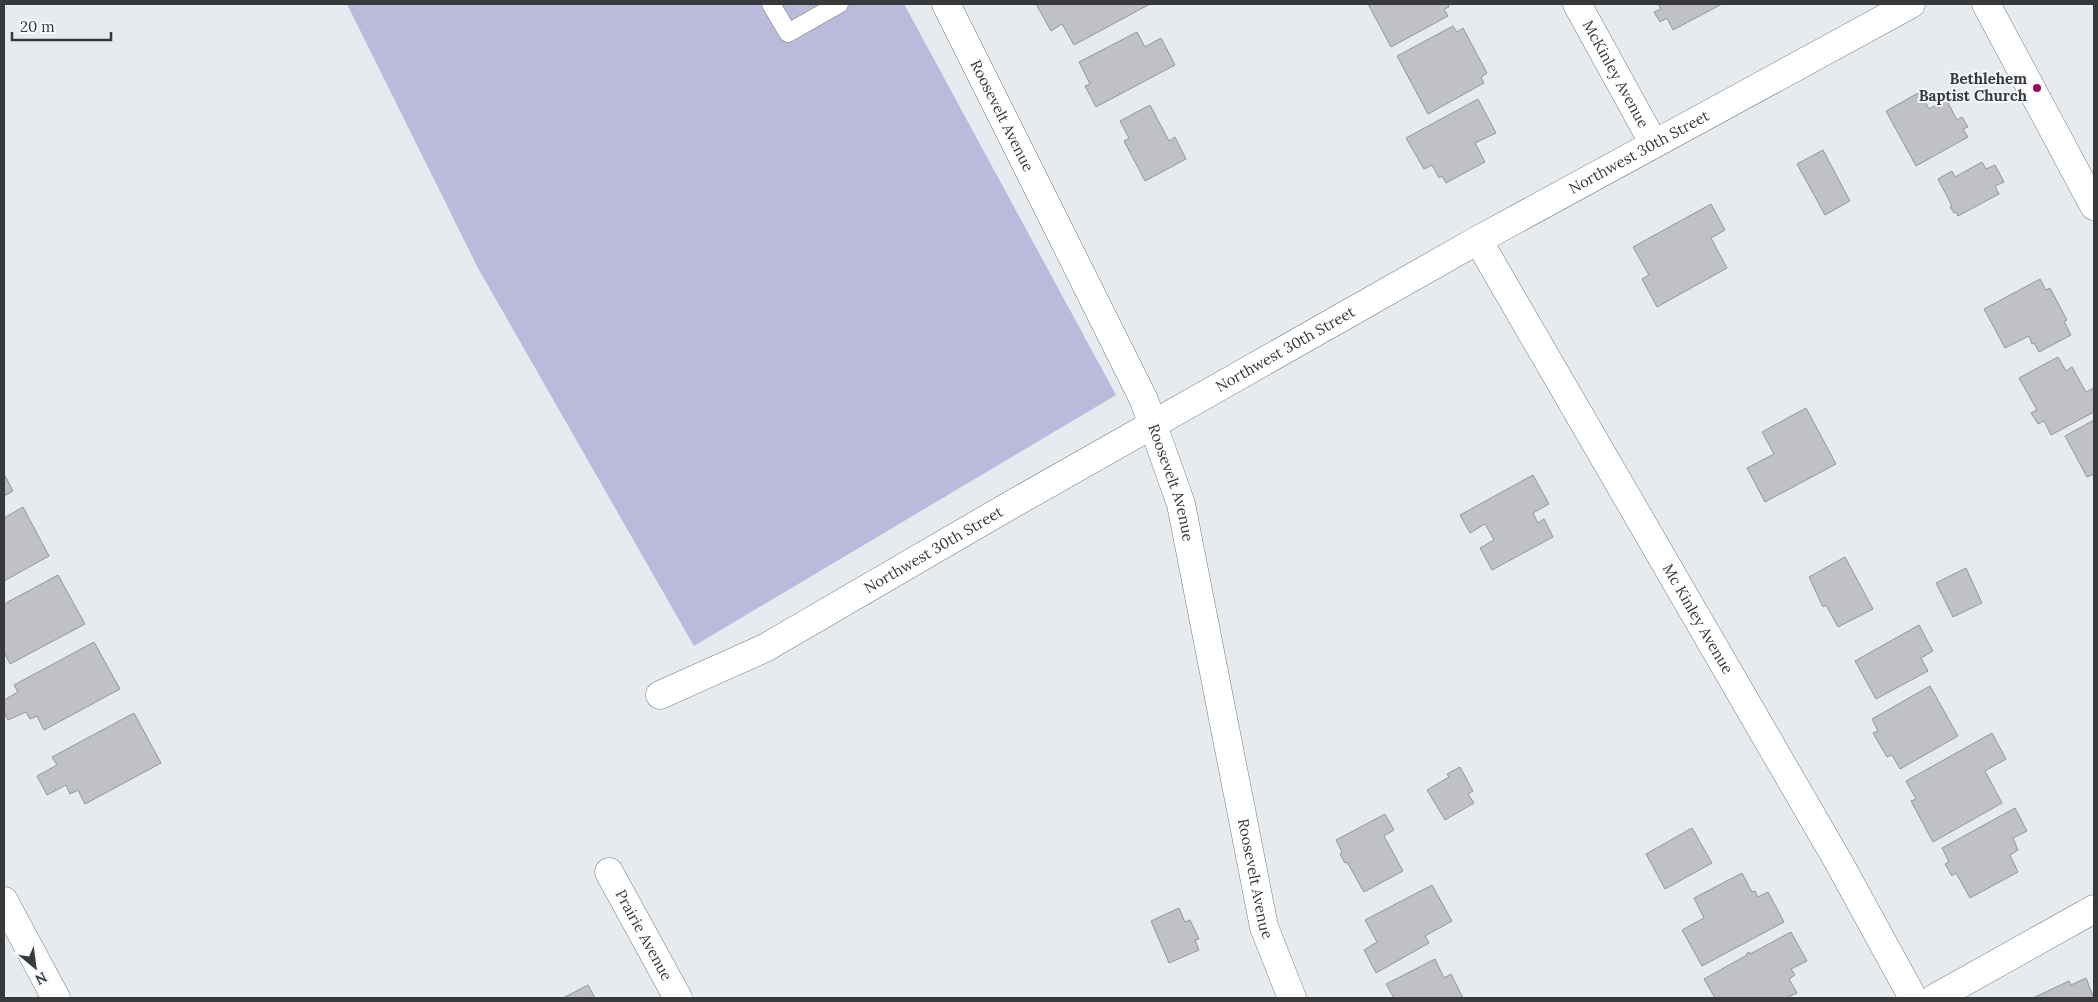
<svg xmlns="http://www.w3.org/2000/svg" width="2098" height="1002" font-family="Lora,serif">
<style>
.green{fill:#bbb9dc}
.building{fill:#bfc1c6;stroke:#94969b}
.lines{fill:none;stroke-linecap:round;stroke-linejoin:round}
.lane-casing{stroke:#787c7f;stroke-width:19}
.street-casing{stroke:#787c7f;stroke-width:29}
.lane{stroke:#fff;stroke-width:18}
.street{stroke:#fff;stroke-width:28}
.poi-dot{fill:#9a0d5e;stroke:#f4f8fc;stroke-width:2}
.labels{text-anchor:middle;stroke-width:4;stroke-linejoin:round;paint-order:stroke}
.street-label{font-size:15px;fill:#37393a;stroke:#f4f8fc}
.poi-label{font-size:15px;font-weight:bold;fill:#37393a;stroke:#f4f8fc;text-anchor:end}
</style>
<rect width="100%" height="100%" fill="#e6ebef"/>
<!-- green -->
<path class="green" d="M 347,4 L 904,4 L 1116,395 L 694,646 L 478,268 Z"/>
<!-- building -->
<g class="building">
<path d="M 1036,4 L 1150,4 L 1074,45 L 1062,24 L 1051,31 Z"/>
<path d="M 1368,4 L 1448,4 L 1449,7 L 1444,9 L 1448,16 L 1391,47 Z"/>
<path d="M 1658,4 L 1722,4 L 1673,30 L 1667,18 L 1660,22 L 1654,12 L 1661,9 Z"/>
<path d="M 1453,26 L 1457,32 L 1463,28 L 1487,73 L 1481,77 L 1484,83 L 1428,114 L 1397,56 Z"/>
<path d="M 1137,32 L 1145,47 L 1161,38 L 1175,65 L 1096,107 L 1085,86 L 1090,84 L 1079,62 Z"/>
<path d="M 1920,92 L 1929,109 L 1946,99 L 1957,120 L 1962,117 L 1968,127 L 1963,129 L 1968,137 L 1916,166 L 1886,111 Z"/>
<path d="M 1478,99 L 1496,133 L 1475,143 L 1485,162 L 1446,183 L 1442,176 L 1439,178 L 1432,165 L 1424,169 L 1406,138 Z"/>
<path d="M 1150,105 L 1169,141 L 1175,137 L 1186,159 L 1145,181 L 1124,141 L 1129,138 L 1120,121 Z"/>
<path d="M 1823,150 L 1850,201 L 1825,215 L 1797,164 Z"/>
<path d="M 1982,162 L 1986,169 L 1995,165 L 2004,182 L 1995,186 L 1999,194 L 1958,216 L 1956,212 L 1954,213 L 1950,207 L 1952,206 L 1938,179 L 1952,171 L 1955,177 Z"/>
<path d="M 1711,204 L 1725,230 L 1711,238 L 1727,268 L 1657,307 L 1642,279 L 1649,275 L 1633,247 Z"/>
<path d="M 2040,279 L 2046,290 L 2050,288 L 2067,320 L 2064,321 L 2071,335 L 2039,352 L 2034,343 L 2032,344 L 2029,336 L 2005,348 L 1984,309 Z"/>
<path d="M 2058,357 L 2066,371 L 2072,367 L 2086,392 L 2094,388 L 2094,412 L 2051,435 L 2044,421 L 2038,424 L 2031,413 L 2037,410 L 2019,378 Z"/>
<path d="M 1806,408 L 1836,464 L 1765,502 L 1747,468 L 1774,454 L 1762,432 Z"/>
<path d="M 2094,420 L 2094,474 L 2087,477 L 2065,436 Z"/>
<path d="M 4,474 L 13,491 L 4,496 Z"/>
<path d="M 1533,475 L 1549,504 L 1533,513 L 1538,523 L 1544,519 L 1553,537 L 1492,570 L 1480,548 L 1494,540 L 1485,524 L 1470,533 L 1460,515 Z"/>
<path d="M 23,507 L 49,556 L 4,581 L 4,518 Z"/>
<path d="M 1845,557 L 1873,609 L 1838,627 L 1826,605 L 1823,607 L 1809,577 Z"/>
<path d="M 1966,568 L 1982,603 L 1953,617 L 1936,583 Z"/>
<path d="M 58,575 L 85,624 L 10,664 L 4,652 L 4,604 Z"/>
<path d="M 1919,625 L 1933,651 L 1921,658 L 1928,671 L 1876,699 L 1855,661 Z"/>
<path d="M 94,642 L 120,689 L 44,730 L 37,716 L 30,719 L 26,712 L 8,720 L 4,712 L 4,700 L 18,692 L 14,685 Z"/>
<path d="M 1930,686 L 1958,736 L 1900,769 L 1892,755 L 1887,757 L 1873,733 L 1878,731 L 1872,719 Z"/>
<path d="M 134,713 L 161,763 L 85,804 L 78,790 L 70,794 L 66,785 L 47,795 L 37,776 L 57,765 L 52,757 Z"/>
<path d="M 1992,733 L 2006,759 L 1985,771 L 2002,803 L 1933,842 L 1911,801 L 1916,799 L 1906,781 Z"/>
<path d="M 1460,767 L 1473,791 L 1468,794 L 1474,803 L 1445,820 L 1427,790 L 1449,777 L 1447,774 Z"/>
<path d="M 2015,808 L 2027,831 L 2013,838 L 2018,850 L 2010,855 L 2018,872 L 1970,898 L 1956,873 L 1952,876 L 1945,864 L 1949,862 L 1942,848 Z"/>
<path d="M 1385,814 L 1394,830 L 1384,836 L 1403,871 L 1364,892 L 1347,862 L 1345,863 L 1340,854 L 1342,852 L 1336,840 Z"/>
<path d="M 1692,828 L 1712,863 L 1665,889 L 1646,854 Z"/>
<path d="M 1742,873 L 1752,892 L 1755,891 L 1758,897 L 1768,892 L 1784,922 L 1702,966 L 1682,930 L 1704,918 L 1694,898 Z"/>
<path d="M 1432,885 L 1452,921 L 1425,936 L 1429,943 L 1376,973 L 1364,950 L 1377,942 L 1365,920 Z"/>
<path d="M 1179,908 L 1185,922 L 1190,920 L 1199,939 L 1195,940 L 1199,950 L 1169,963 L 1151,921 Z"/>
<path d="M 1791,932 L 1807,961 L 1791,969 L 1795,975 L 1789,979 L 1797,993 L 1786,998 L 1715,998 L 1704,979 L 1747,955 L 1746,954 L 1749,952 L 1750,954 Z"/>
<path d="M 1435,959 L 1444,978 L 1451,974 L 1463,998 L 1394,998 L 1386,984 Z"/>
<path d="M 2086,978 L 2094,998 L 2033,998 L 2069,981 L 2071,985 Z"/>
<path d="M 588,985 L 595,998 L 563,998 Z"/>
</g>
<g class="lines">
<defs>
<path id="lane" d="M 771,4 L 788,33 L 839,4"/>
<g id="street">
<path id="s1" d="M 946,4 L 1144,400 L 1181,504 L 1264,927 L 1292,998"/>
<path id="s2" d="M 1577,4 L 1654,144"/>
<path d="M 1986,4 L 2094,206"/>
<path id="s3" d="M 1478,240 L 1838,861 L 1913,998"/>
<path id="s4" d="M 660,695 L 765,648 L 1009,506 L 1478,240 L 1911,4"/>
<path id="s5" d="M 609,872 L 678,998"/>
<path d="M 4,901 L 56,998"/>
<path d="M 1935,998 L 2094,909"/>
</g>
</defs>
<!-- lane casing -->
<use href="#lane" class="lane-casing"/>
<!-- street casing -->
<use href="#street" class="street-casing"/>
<!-- lane -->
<use href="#lane" class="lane"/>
<!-- street -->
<use href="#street" class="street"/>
</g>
<!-- markers -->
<circle class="poi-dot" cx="2037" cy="88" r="5"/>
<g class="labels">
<!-- street labels -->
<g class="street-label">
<text dy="5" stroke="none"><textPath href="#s2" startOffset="80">McKinley Avenue</textPath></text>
<text dy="5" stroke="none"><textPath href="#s1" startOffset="125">Roosevelt Avenue</textPath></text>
<text dy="5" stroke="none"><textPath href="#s4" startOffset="1120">Northwest 30th Street</textPath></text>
<text dy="5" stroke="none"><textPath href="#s4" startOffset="715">Northwest 30th Street</textPath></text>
<text dy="5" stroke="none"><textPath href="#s1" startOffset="530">Roosevelt Avenue</textPath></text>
<text dy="5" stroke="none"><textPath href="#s4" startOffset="310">Northwest 30th Street</textPath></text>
<text dy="5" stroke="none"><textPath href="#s3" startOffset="438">Mc Kinley Avenue</textPath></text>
<text dy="5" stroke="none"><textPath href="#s1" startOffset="935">Roosevelt Avenue</textPath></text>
<text dy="5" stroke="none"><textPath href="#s5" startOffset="72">Prairie Avenue</textPath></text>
</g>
<!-- poi labels -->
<g class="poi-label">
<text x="2027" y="84">Bethlehem<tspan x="2027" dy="17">Baptist Church</tspan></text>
</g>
</g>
<!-- border -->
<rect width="2098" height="1002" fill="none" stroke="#37393a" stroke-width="10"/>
<!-- north arrow -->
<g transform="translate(35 967) rotate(151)" stroke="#f4f8fc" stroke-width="4" paint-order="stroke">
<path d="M0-4L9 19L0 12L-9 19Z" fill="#37393a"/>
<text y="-8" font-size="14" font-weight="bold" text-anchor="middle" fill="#37393a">N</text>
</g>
<!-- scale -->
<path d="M12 32v8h99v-8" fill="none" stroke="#37393a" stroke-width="2.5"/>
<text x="20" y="32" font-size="15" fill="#37393a" stroke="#f4f8fc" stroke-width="4" paint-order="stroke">20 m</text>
</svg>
